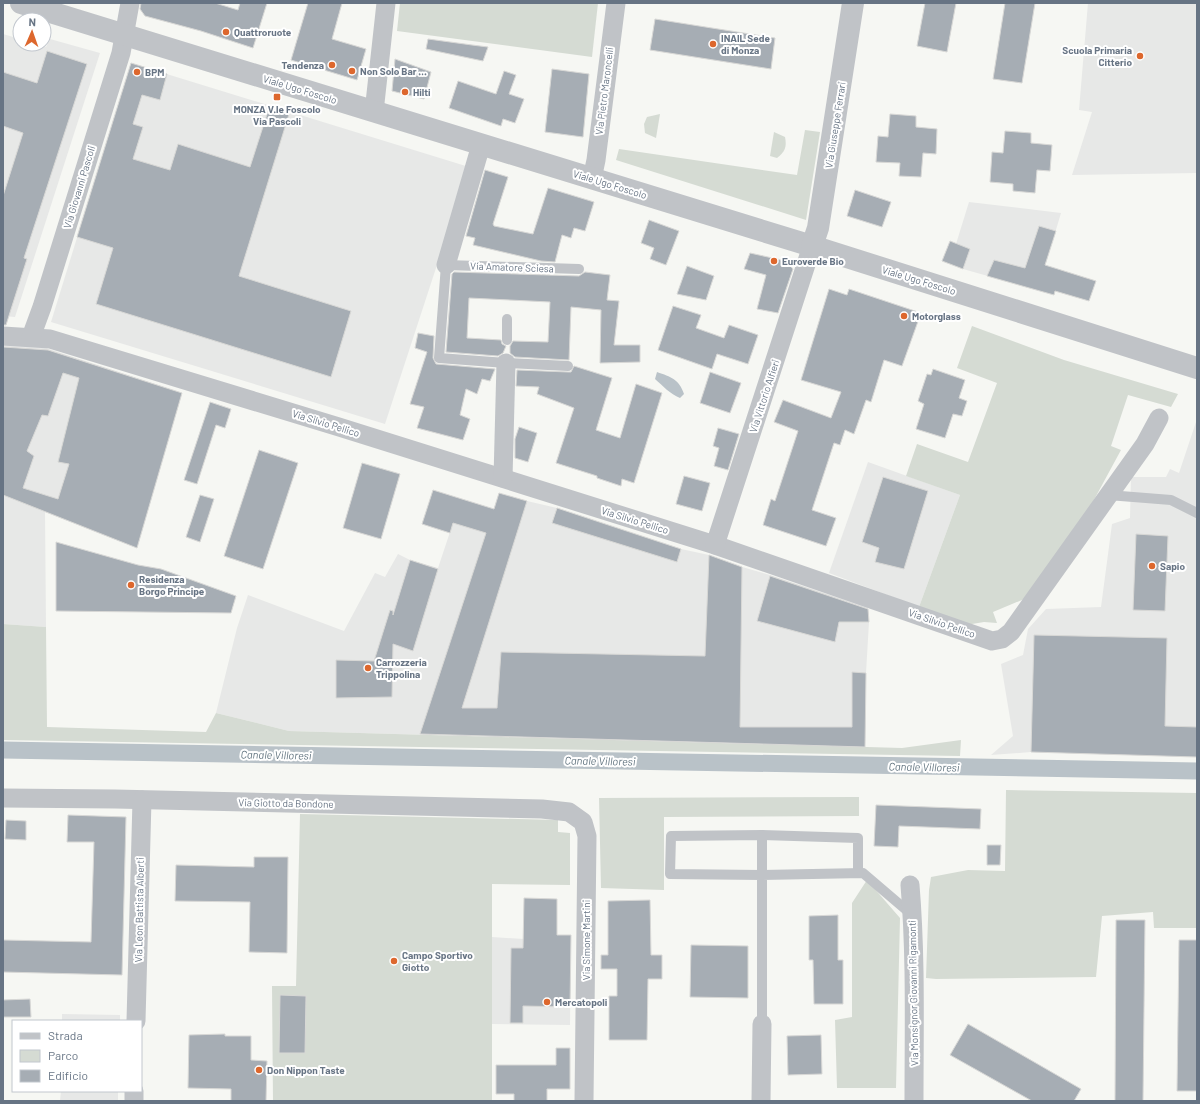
<svg xmlns="http://www.w3.org/2000/svg" width="1200" height="1104" font-family="Barlow,sans-serif">
<style>
.built{fill:#e7e8e7}
.green{fill:#d5dbd3}
.water{fill:#b9c2c8}
.lines{fill:none;stroke-linecap:round;stroke-linejoin:round}
.canal{stroke:#b9c2c8;stroke-width:17}
.building{fill:#a6adb4;stroke:#d8d8d6;fill-rule:evenodd}
.service{stroke:#c0c3c7;stroke-width:10}
.minor{stroke:#c0c3c7;stroke-width:19}
.tertiary{stroke:#c0c3c7;stroke-width:22}
.poi-dot{fill:#dd672d;stroke:#fff;stroke-width:1.5}
.labels{text-anchor:middle;stroke-width:4;stroke-linejoin:round;paint-order:stroke}
.poi-label{font-size:10px;font-weight:bold;fill:#677484;stroke:#fff;text-anchor:start}
.street-label{font-size:10px;fill:#677484;stroke:#fff}
.water-label{font-size:11px;font-style:italic;fill:#637580;stroke:#fff}
</style>
<rect width="100%" height="100%" fill="#f6f7f3"/>
<!-- built -->
<g class="built">
<path d="M 1088,3 L 1197,3 L 1197,173 L 1072,175 L 1092,112 L 1079,110 Z"/>
<path d="M 3,34 L 20,39 L 20,44 L 36,44 L 46,47 L 50,39 L 100,53 L 15,317 L 3,316 Z"/>
<path d="M 131,63 L 469,167 L 385,424 L 51,322 Z"/>
<path d="M 969,202 L 1061,213 L 1038,290 L 963,269 L 956,244 Z"/>
<path d="M 3,344 L 43,347 L 182,393 L 137,548 L 45,512 L 46,627 L 3,624 Z"/>
<path d="M 1197,419 L 1197,757 L 1031,752 L 991,755 L 1013,736 L 1001,664 L 1023,655 L 1028,629 L 1046,609 L 1101,607 L 1112,524 L 1130,518 L 1131,477 L 1166,477 L 1170,469 L 1179,473 Z"/>
<path d="M 868,462 L 960,495 L 919,607 L 829,573 Z"/>
<path d="M 499,493 L 527,501 L 557,508 L 681,549 L 709,555 L 742,567 L 770,575 L 867,607 L 869,622 L 866,673 L 865,747 L 289,731 L 216,713 L 237,628 L 248,595 L 344,631 L 375,573 L 385,577 L 398,554 L 410,560 L 438,568 L 453,523 L 486,533 Z"/>
<path d="M 571,935 L 570,1025 L 492,1024 L 492,937 L 524,939 Z"/>
<path d="M 62,1014 L 120,1015 L 120,1021 L 62,1021 Z"/>
<path d="M 61,1091 L 118,1091 L 118,1101 L 60,1101 Z"/>
</g>
<!-- green -->
<g class="green">
<path d="M 400,3 L 598,3 L 592,57 L 397,31 Z"/>
<path d="M 660,114 L 656,138 L 645,133 L 644,124 L 647,117 Z"/>
<path d="M 805,130 L 820,132 L 806,220 L 616,160 L 619,149 L 797,175 Z"/>
<path d="M 774,132 L 785,137 C 787,147 785,152 777,158 L 770,156 Z"/>
<path d="M 972,326 L 1064,360 L 1178,394 L 1171,407 L 1128,395 L 1111,446 L 1121,450 L 1089,509 L 1029,597 L 993,612 L 997,623 L 984,622 L 966,625 L 919,607 L 960,495 L 906,476 L 917,444 L 968,462 L 997,383 L 957,368 Z"/>
<path d="M 3,624 L 46,627 L 47,727 L 206,732 L 216,713 L 289,731 L 902,748 L 961,740 L 960,756 L 3,740 Z"/>
<path d="M 1006,790 L 1197,793 L 1197,928 L 1154,928 L 1153,912 L 1102,916 L 1096,977 L 936,979 L 926,978 L 929,890 L 931,877 L 968,870 L 1005,871 Z"/>
<path d="M 859,797 L 859,816 L 664,817 L 664,890 L 601,888 L 599,798 Z"/>
<path d="M 300,814 L 558,820 L 558,832 L 570,833 L 570,885 L 492,884 L 492,1101 L 273,1101 L 272,986 L 296,986 Z"/>
<path d="M 867,880 L 900,918 L 896,1088 L 837,1088 L 835,1020 L 852,1017 L 852,903 Z"/>
</g>
<!-- water -->
<path class="water" d="M 657,372 C 671,377 679,379 684,394 L 680,398 C 670,394 663,386 655,379 Z"/>
<g class="lines">
<!-- canal -->
<path class="canal" d="M 3,750 L 1197,771"/>
</g>
<!-- building -->
<g class="building">
<path d="M 141,3 L 215,3 L 238,10 L 240,3 L 267,3 L 253,48 L 201,31 L 145,16 L 140,9 Z"/>
<path d="M 308,3 L 342,3 L 332,39 L 366,49 L 357,80 L 291,60 Z"/>
<path d="M 925,3 L 956,3 L 947,52 L 917,46 Z"/>
<path d="M 1005,3 L 1035,3 L 1022,83 L 993,79 Z"/>
<path d="M 655,19 L 775,38 L 771,69 L 650,50 Z"/>
<path d="M 428,39 L 472,45 L 488,47 L 483,61 L 426,49 Z"/>
<path d="M 47,51 L 87,64 L 24,258 L 27,259 L 6,325 L 3,325 L 3,196 L 23,133 L 3,126 L 3,72 L 37,83 Z"/>
<path d="M 395,59 L 431,72 L 424,99 L 392,91 Z"/>
<path d="M 131,63 L 167,74 L 160,100 L 142,95 L 133,124 L 143,127 L 133,159 L 170,170 L 178,144 L 250,167 L 270,105 L 290,111 L 239,276 L 351,311 L 331,377 L 96,304 L 113,248 L 77,237 Z"/>
<path d="M 552,69 L 589,74 L 583,137 L 545,132 Z"/>
<path d="M 504,71 L 516,75 L 509,94 L 524,99 L 515,123 L 503,119 L 501,126 L 449,108 L 458,81 L 496,94 Z"/>
<path d="M 890,114 L 916,116 L 916,127 L 937,129 L 936,154 L 923,153 L 921,177 L 899,176 L 900,163 L 876,162 L 878,136 L 888,137 Z"/>
<path d="M 1005,131 L 1031,133 L 1031,143 L 1052,145 L 1050,171 L 1037,170 L 1035,193 L 1013,191 L 1013,184 L 990,182 L 992,152 L 1003,153 Z"/>
<path d="M 485,170 L 508,177 L 493,224 L 494,226 L 533,234 L 548,188 L 594,202 L 585,231 L 574,228 L 571,238 L 562,235 L 555,262 L 541,261 L 473,245 L 475,238 L 466,236 Z"/>
<path d="M 855,190 L 891,202 L 882,227 L 847,216 Z"/>
<path d="M 649,220 L 679,231 L 666,265 L 650,259 L 654,248 L 641,243 Z"/>
<path d="M 1039,226 L 1056,231 L 1045,265 L 1096,281 L 1089,301 L 1055,291 L 1054,295 L 987,276 L 994,260 L 1025,268 Z"/>
<path d="M 950,241 L 970,249 L 963,269 L 942,261 Z"/>
<path d="M 750,253 L 786,261 L 793,269 L 778,313 L 757,309 L 766,275 L 744,269 Z"/>
<path d="M 687,266 L 714,276 L 706,300 L 677,294 Z"/>
<path d="M 454,272 L 579,276 L 585,272 L 610,275 L 607,300 L 619,301 L 614,345 L 640,345 L 640,362 L 600,363 L 601,310 L 571,307 L 569,360 L 515,357 L 510,353 L 510,346 L 513,341 L 548,342 L 550,302 L 469,298 L 467,338 L 501,340 L 502,344 L 506,346 L 503,353 L 498,356 L 446,352 L 452,274 Z"/>
<path d="M 829,289 L 847,295 L 849,289 L 921,313 L 902,366 L 884,360 L 871,402 L 866,400 L 854,434 L 845,430 L 840,445 L 834,443 L 812,510 L 836,518 L 826,546 L 763,525 L 771,499 L 775,501 L 798,431 L 774,422 L 783,400 L 831,418 L 841,392 L 801,380 Z"/>
<path d="M 673,306 L 701,315 L 696,328 L 724,338 L 729,325 L 758,335 L 748,364 L 717,354 L 712,369 L 658,350 Z"/>
<path d="M 418,333 L 434,336 L 433,358 L 436,364 L 495,369 L 490,381 L 482,379 L 477,394 L 466,389 L 460,415 L 470,419 L 463,440 L 417,428 L 424,407 L 410,404 L 427,352 L 415,348 Z"/>
<path d="M 3,347 L 48,350 L 182,393 L 137,548 L 3,495 ZM 63,373 L 79,378 L 58,462 L 69,464 L 58,499 L 23,488 L 34,456 L 27,451 L 42,415 L 48,416 Z"/>
<path d="M 574,366 L 612,378 L 596,430 L 620,438 L 636,384 L 662,393 L 634,483 L 622,479 L 621,486 L 597,478 L 597,476 L 556,463 L 574,408 L 537,394 L 539,387 L 516,386 L 517,370 L 568,372 L 571,372 Z"/>
<path d="M 933,369 L 965,380 L 959,398 L 967,401 L 962,416 L 953,414 L 945,438 L 916,429 L 924,404 L 918,401 L 927,374 L 931,375 Z"/>
<path d="M 710,372 L 741,383 L 730,413 L 700,403 Z"/>
<path d="M 210,402 L 231,409 L 225,428 L 216,425 L 197,484 L 184,480 Z"/>
<path d="M 519,427 L 537,433 L 528,462 L 515,458 L 515,439 Z"/>
<path d="M 718,428 L 739,434 L 728,470 L 714,466 L 719,448 L 713,446 Z"/>
<path d="M 259,450 L 298,463 L 263,569 L 224,556 Z"/>
<path d="M 362,463 L 400,474 L 381,539 L 343,528 Z"/>
<path d="M 684,476 L 710,483 L 702,511 L 676,504 Z"/>
<path d="M 883,477 L 928,491 L 904,569 L 875,562 L 879,548 L 862,542 Z"/>
<path d="M 433,490 L 494,509 L 499,493 L 527,501 L 462,708 L 497,708 L 501,652 L 705,656 L 709,555 L 742,567 L 740,727 L 852,727 L 852,672 L 866,673 L 865,747 L 420,734 L 486,533 L 453,523 L 450,533 L 422,524 Z"/>
<path d="M 200,495 L 214,499 L 200,542 L 186,537 Z"/>
<path d="M 557,508 L 681,549 L 677,562 L 552,523 Z"/>
<path d="M 1136,534 L 1168,536 L 1165,611 L 1133,610 Z"/>
<path d="M 56,542 L 138,565 L 161,569 L 236,596 L 231,613 L 56,611 Z"/>
<path d="M 410,560 L 438,569 L 413,651 L 393,644 L 392,697 L 336,698 L 336,660 L 374,661 L 390,610 L 393,611 L 393,615 Z"/>
<path d="M 770,576 L 868,609 L 869,622 L 839,622 L 835,642 L 757,621 Z"/>
<path d="M 1034,635 L 1167,638 L 1165,726 L 1197,727 L 1197,757 L 1031,752 Z"/>
<path d="M 876,805 L 981,809 L 980,829 L 899,826 L 898,847 L 874,846 Z"/>
<path d="M 68,815 L 126,817 L 122,975 L 3,972 L 3,940 L 91,942 L 94,842 L 67,842 Z"/>
<path d="M 6,820 L 26,821 L 26,840 L 5,839 Z"/>
<path d="M 987,845 L 1001,845 L 1000,865 L 987,865 Z"/>
<path d="M 254,857 L 288,857 L 287,953 L 249,952 L 250,902 L 175,901 L 176,865 L 254,867 Z"/>
<path d="M 524,898 L 557,899 L 557,935 L 571,935 L 570,1007 L 523,1006 L 523,1023 L 510,1023 L 511,948 L 523,948 Z"/>
<path d="M 650,900 L 651,955 L 662,955 L 662,979 L 648,979 L 647,1040 L 609,1040 L 609,996 L 617,996 L 617,969 L 601,969 L 601,955 L 608,955 L 608,901 Z"/>
<path d="M 838,915 L 838,960 L 843,960 L 843,1004 L 814,1004 L 813,960 L 809,960 L 809,916 Z"/>
<path d="M 1116,920 L 1145,920 L 1143,1101 L 1115,1101 Z"/>
<path d="M 1179,940 L 1197,940 L 1197,1091 L 1177,1091 Z"/>
<path d="M 691,945 L 748,946 L 748,998 L 690,997 Z"/>
<path d="M 280,995 L 306,996 L 305,1053 L 279,1053 Z"/>
<path d="M 30,999 L 31,1017 L 3,1017 L 3,1000 Z"/>
<path d="M 968,1024 L 1081,1089 L 1074,1101 L 1032,1101 L 950,1055 Z"/>
<path d="M 225,1034 L 225,1036 L 251,1036 L 251,1060 L 267,1061 L 266,1101 L 231,1101 L 231,1089 L 188,1088 L 189,1035 Z"/>
<path d="M 821,1035 L 822,1074 L 788,1075 L 787,1036 Z"/>
<path d="M 556,1048 L 570,1048 L 570,1089 L 547,1089 L 547,1101 L 514,1101 L 514,1094 L 496,1094 L 496,1065 L 556,1065 Z"/>
</g>
<g class="lines">
<!-- service -->
<g class="service">
<path d="M 507,340 L 507,319"/>
<path d="M 568,366 L 506,363 L 439,358 L 446,265 L 579,269"/>
<path d="M 1108,495 L 1171,500 L 1197,513"/>
<path d="M 762,835 L 858,838 L 858,873"/>
<path d="M 762,1024 L 762,835 L 671,836 L 670,874 L 762,875 L 863,873 L 911,914"/>
</g>
<!-- minor -->
<g class="minor">
<path d="M 374,112 L 386,3"/>
<path d="M 592,179 L 596,160 L 616,3"/>
<path d="M 446,265 L 481,145"/>
<path d="M 3,336 L 50,339 L 339,427 L 715,545 L 992,641 L 1002,639 L 1011,632 L 1145,444 L 1159,418"/>
<path d="M 31,337 L 42,307 L 121,53 L 130,3"/>
<path d="M 503,478 L 506,363"/>
<path d="M 715,545 L 812,246"/>
<path d="M 3,798 L 115,799 L 542,809 L 569,812 L 583,822 L 587,836 L 584,1101"/>
<path d="M 910,885 C 916,957 914,1029 914,1101"/>
<path d="M 136,1021 L 142,800"/>
<path d="M 134,1101 L 134,1091"/>
<path d="M 761,1101 L 762,1024"/>
</g>
<!-- tertiary -->
<g class="tertiary">
<path d="M 21,3 L 812,246 L 1197,368"/>
<path d="M 812,246 L 818,228 L 853,3"/>
</g>
</g>
<!-- markers -->
<g class="poi-dot">
<circle cx="226" cy="32" r="4"/>
<circle cx="713" cy="44" r="4"/>
<circle cx="1140" cy="56" r="4"/>
<circle cx="332" cy="65" r="4"/>
<circle cx="352" cy="71" r="4"/>
<circle cx="137" cy="72" r="4"/>
<circle cx="405" cy="92" r="4"/>
<rect x="273" y="93" width="8" height="8" rx="2"/>
<circle cx="774" cy="261" r="4"/>
<circle cx="904" cy="316" r="4"/>
<circle cx="1152" cy="566" r="4"/>
<circle cx="131" cy="585" r="4"/>
<circle cx="368" cy="668" r="4"/>
<circle cx="394" cy="961" r="4"/>
<circle cx="547" cy="1002" r="4"/>
<circle cx="259" cy="1070" r="4"/>
</g>
<g class="labels">
<!-- poi labels -->
<g class="poi-label">
<text x="234" y="36">Quattroruote</text>
<text x="721" y="42">INAIL Sede<tspan x="721" dy="12">di Monza</tspan></text>
<text x="1132" y="54" text-anchor="end">Scuola Primaria<tspan x="1132" dy="12">Citterio</tspan></text>
<text x="324" y="69" text-anchor="end">Tendenza</text>
<text x="360" y="75">Non Solo Bar ...</text>
<text x="145" y="76">BPM</text>
<text x="413" y="96">Hilti</text>
<text x="277" y="113" text-anchor="middle">MONZA V.le Foscolo<tspan x="277" dy="12">Via Pascoli</tspan></text>
<text x="782" y="265">Euroverde Bio</text>
<text x="912" y="320">Motorglass</text>
<text x="1160" y="570">Sapio</text>
<text x="139" y="583">Residenza<tspan x="139" dy="12">Borgo Principe</tspan></text>
<text x="376" y="666">Carrozzeria<tspan x="376" dy="12">Trippolina</tspan></text>
<text x="402" y="959">Campo Sportivo<tspan x="402" dy="12">Giotto</tspan></text>
<text x="555" y="1006">Mercatopoli</text>
<text x="267" y="1074">Don Nippon Taste</text>
</g>
<!-- street labels -->
<g class="street-label">
<text transform="translate(300 89) rotate(17)" y="4">Viale Ugo Foscolo</text>
<text transform="translate(604 91) rotate(-83)" y="4">Via Pietro Maroncelli</text>
<text transform="translate(835 125) rotate(-81)" y="4">Via Giuseppe Ferrari</text>
<text transform="translate(610 184) rotate(17)" y="4">Viale Ugo Foscolo</text>
<text transform="translate(79 187) rotate(-73)" y="4">Via Giovanni Pascoli</text>
<text transform="translate(512 267) rotate(2)" y="4">Via Amatore Sciesa</text>
<text transform="translate(919 280) rotate(17)" y="4">Viale Ugo Foscolo</text>
<text transform="translate(764 396) rotate(-72)" y="4">Via Vittorio Alfieri</text>
<text transform="translate(326 423) rotate(17)" y="4">Via Silvio Pellico</text>
<text transform="translate(635 520) rotate(17)" y="4">Via Silvio Pellico</text>
<text transform="translate(942 623) rotate(19)" y="4">Via Silvio Pellico</text>
<text transform="translate(286 803) rotate(1)" y="4">Via Giotto da Bondone</text>
<text transform="translate(139 910) rotate(-89)" y="4">Via Leon Battista Alberti</text>
<text transform="translate(586 940) rotate(-90)" y="4">Via Simone Martini</text>
<text transform="translate(913 993) rotate(-91)" y="4">Via Monsignor Giovanni Rigamonti</text>
</g>
<!-- water labels -->
<g class="water-label">
<text transform="translate(276 755) rotate(1)" y="4">Canale Villoresi</text>
<text transform="translate(600 761) rotate(1)" y="4">Canale Villoresi</text>
<text transform="translate(924 767) rotate(1)" y="4">Canale Villoresi</text>
</g>
</g>
<!-- border -->
<rect width="1200" height="1104" fill="none" stroke="#677484" stroke-width="8"/>
<!-- legend -->
<rect x="12" y="1020" width="130" height="72" fill="#ffffff" stroke="#c2c7ce"/>
<rect x="20" y="1033" width="20" height="6" fill="#c0c3c7" stroke="#c2c7ce"/>
<text x="48" y="1040" font-size="12" fill="#677484">Strada</text>
<rect x="20" y="1050" width="20" height="12" fill="#d5dbd3" stroke="#c2c7ce"/>
<text x="48" y="1060" font-size="12" fill="#677484">Parco</text>
<rect x="20" y="1070" width="20" height="12" fill="#a6adb4" stroke="#c2c7ce"/>
<text x="48" y="1080" font-size="12" fill="#677484">Edificio</text>
<!-- north arrow -->
<g transform="translate(32 32) rotate(2)"><circle r="19" fill="#ffffff" stroke="#c2c7ce"/>
<path d="M0-3L7 15L0 10L-7 15Z" fill="#dd672d"/>
<text y="-6" font-size="11" font-weight="bold" text-anchor="middle" fill="#677484">N</text>
</g>
</svg>
